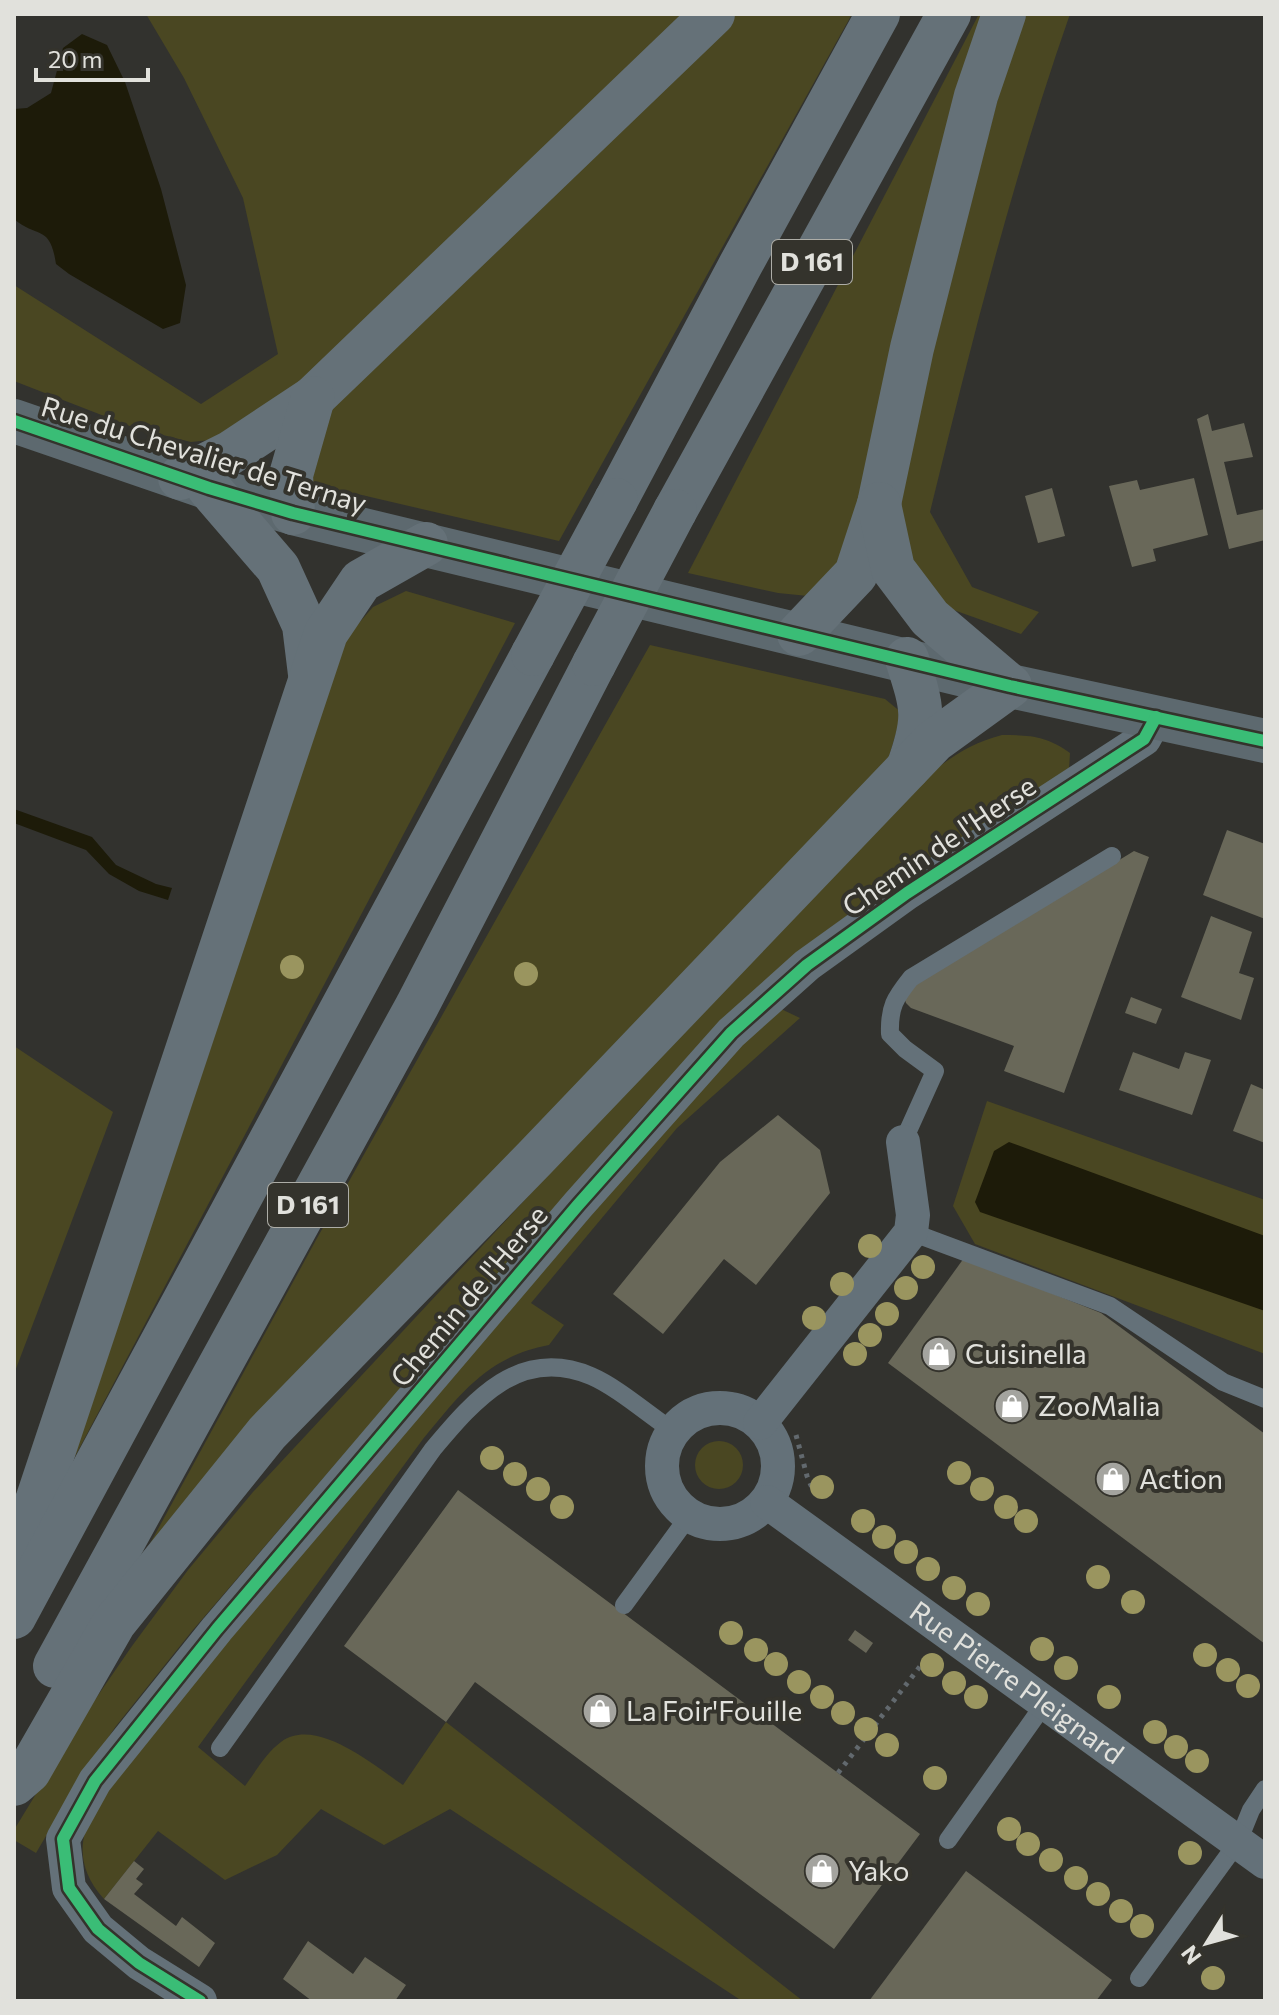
<svg xmlns="http://www.w3.org/2000/svg" width="1279" height="2015" font-family="Commissioner,sans-serif">
<style>
.green{fill:#4a4722}
.water{fill:#1d1b09}
.building{fill:#696859}
.lines{fill:none;stroke-linecap:round;stroke-linejoin:round}
.path{stroke:#62696e;stroke-width:5;stroke-dasharray:4 6;stroke-linecap:butt}
.lane{stroke:#647179;stroke-width:18}
.street{stroke:#647179;stroke-width:34}
.secondary{stroke:#5d696f;stroke-width:44}
.primary{stroke:#657178;stroke-width:44}
.primary-bridge{stroke:#657178;stroke-width:44}
.cycleway-casing{stroke:#34332c;stroke-width:17}
.cycleway{stroke:#3abd76;stroke-width:12}
.tree{fill:#9a955f}
.labels{text-anchor:middle;stroke-width:8;stroke-linejoin:round;paint-order:stroke}
.shield{fill:#34332c;stroke:#adada7;stroke-width:2}
.shield-label{font-size:26px;font-weight:bold;fill:#e1e1dc}
.street-label{font-size:28px;fill:#e1e1dc;stroke:#34332c}
.poi-label{font-size:28px;fill:#e1e1dc;stroke:#34332c;text-anchor:start}
</style>
<rect width="100%" height="100%" fill="#32322e"/>
<!-- green -->
<g class="green">
<path d="M 146,14 L 686,14 L 291,393 L 210,440 L 191,442 L 135,428 L 14,381 L 14,285 L 201,404 L 278,354 L 243,198 L 184,78 Z"/>
<path d="M 728,14 L 852,14 L 559,541 L 306,482 L 314,422 Z"/>
<path d="M 979,14 L 991,14 L 853,548 L 808,596 L 778,593 L 688,573 Z"/>
<path d="M 1020,14 L 1070,14 C 1013,177 971,344 930,512 L 972,587 L 1039,612 L 1021,634 L 948,608 L 908,562 L 900,536 L 900,472 Z"/>
<path d="M 406,591 L 515,623 L 60,1485 L 337,648 L 373,607 Z"/>
<path d="M 650,645 L 885,699 L 902,713 L 885,770 L 123,1593 L 316,1240 Z"/>
<path d="M 1002,735 C 1030,735 1047,736 1070,753 L 1069,770 L 910,870 L 819,936 L 642,1107 L 192,1631 L 116,1726 L 76,1785 L 36,1853 L 14,1840 L 14,1830 L 81,1720 L 132,1646 L 188,1570 L 253,1492 L 604,1115 L 922,780 C 948,759 970,743 1002,735 Z"/>
<path d="M 779,1008 L 800,1018 L 677,1128 L 531,1303 L 564,1325 L 549,1345 C 488,1356 460,1394 423,1439 L 198,1747 L 245,1786 C 256,1771 266,1753 281,1742 C 316,1716 373,1765 403,1785 L 446,1722 L 803,2001 L 742,2001 L 450,1809 L 384,1845 L 321,1809 L 277,1855 L 225,1880 L 158,1831 L 104,1899 C 53,1842 105,1796 139,1745 L 522,1295 L 731,1054 Z"/>
<path d="M 14,1046 L 113,1112 L 14,1374 Z"/>
<path d="M 987,1101 L 1265,1200 L 1265,1354 L 975,1244 L 953,1206 Z"/>
<circle cx="719" cy="1465" r="24"/>
</g>
<!-- water -->
<g class="water">
<path d="M 82,34 L 107,45 L 125,82 L 161,189 L 186,285 L 180,323 L 163,329 L 69,274 L 56,264 C 50,224 38,239 14,219 L 14,109 L 27,108 L 51,93 L 63,48 Z"/>
<path d="M 14,809 L 92,837 L 116,865 L 156,884 L 172,888 L 168,900 L 139,891 L 109,874 L 86,850 L 14,823 Z"/>
<path d="M 1009,1142 L 1265,1236 L 1265,1311 L 980,1212 L 975,1202 L 994,1151 Z"/>
</g>
<!-- building -->
<g class="building">
<path d="M 1208,414 L 1212,431 L 1244,423 L 1253,457 L 1224,462 L 1237,515 L 1265,509 L 1265,540 L 1229,549 L 1197,419 Z"/>
<path d="M 1194,478 L 1208,535 L 1153,549 L 1156,561 L 1132,567 L 1109,486 L 1137,480 L 1140,490 Z"/>
<path d="M 1052,488 L 1065,536 L 1038,543 L 1025,496 Z"/>
<path d="M 1227,830 L 1265,844 L 1265,919 L 1203,895 Z"/>
<path d="M 1134,851 L 1149,857 L 1064,1093 L 1004,1071 L 1014,1046 L 911,1008 L 906,1003 L 905,1000 L 919,978 L 926,978 Z"/>
<path d="M 1211,916 L 1252,932 L 1239,973 L 1254,978 L 1241,1020 L 1181,997 Z"/>
<path d="M 1131,997 L 1162,1009 L 1156,1024 L 1125,1013 Z"/>
<path d="M 1133,1052 L 1179,1069 L 1185,1052 L 1211,1060 L 1192,1115 L 1119,1090 Z"/>
<path d="M 1251,1084 L 1265,1090 L 1265,1143 L 1233,1131 Z"/>
<path d="M 778,1115 L 820,1150 L 830,1193 L 756,1285 L 724,1259 L 663,1334 L 613,1294 L 720,1162 Z"/>
<path d="M 964,1258 L 1101,1313 L 1265,1434 L 1265,1644 L 888,1363 Z"/>
<path d="M 458,1490 L 920,1834 L 834,1949 L 475,1682 L 446,1722 L 344,1646 Z"/>
<path d="M 855,1630 L 873,1643 L 866,1653 L 848,1640 Z"/>
<path d="M 134,1861 L 144,1869 L 136,1879 L 143,1884 L 134,1894 L 176,1926 L 182,1917 L 215,1943 L 199,1967 L 104,1899 Z"/>
<path d="M 966,1871 L 1112,1980 L 1096,2001 L 869,2001 Z"/>
<path d="M 308,1941 L 353,1974 L 365,1957 L 406,1985 L 395,2001 L 312,2001 L 283,1979 Z"/>
</g>
<g class="lines">
<!-- path -->
<g class="path">
<path d="M 796,1435 L 807,1476 L 813,1490"/>
<path d="M 838,1773 L 925,1660"/>
</g>
<!-- lane -->
<g class="lane">
<path d="M 903,1142 L 935,1071 L 905,1049 L 890,1034 C 889,1007 895,998 911,978 L 1112,856"/>
<path d="M 911,1232 L 1110,1306 L 1223,1382 L 1265,1399"/>
<path d="M 624,1605 L 689,1516"/>
<path d="M 220,1748 L 433,1449 C 475,1399 520,1346 591,1376 C 617,1387 649,1415 673,1431"/>
<path d="M 948,1840 L 1045,1703"/>
<path d="M 1139,1978 L 1238,1842 L 1251,1810 L 1265,1789"/>
</g>
<!-- street -->
<g class="street">
<circle cx="720" cy="1466" r="58"/>
<path d="M 760,1423 L 911,1232 L 913,1215 L 903,1142"/>
<path id="s1" d="M 767,1502 L 1265,1862"/>
<path d="M 200,2001 L 139,1963 L 98,1929 L 69,1888 L 63,1839 L 95,1781 L 217,1629 L 578,1205 L 731,1033 L 807,965 L 907,893 L 1144,739 L 1156,717"/>
</g>
<!-- secondary -->
<path class="secondary" d="M 14,421 L 209,488 L 293,513 L 1010,686 L 1265,741"/>
<!-- primary -->
<g class="primary">
<path d="M 180,478 L 230,453 L 313,398 L 713,14"/>
<path d="M 209,488 L 278,568 L 304,625 L 310,674"/>
<path d="M 616,500 L 741,264 L 878,14"/>
<path d="M 675,511 L 949,14"/>
<path d="M 293,513 L 291,475 L 313,398"/>
<path d="M 799,634 L 856,574 L 879,504 L 912,348 L 976,96 L 1004,14"/>
<path d="M 907,659 C 923,709 926,718 908,768"/>
<path d="M 14,1551 L 37,1501 L 326,633 L 361,581 L 426,544"/>
<path d="M 14,1617 L 533,654"/>
<path d="M 55,1666 L 417,1006 L 594,664"/>
<path d="M 14,1784 L 29,1771 L 114,1623 L 267,1433 L 536,1157 L 934,741 L 1010,686 L 930,618 L 893,569 L 879,504"/>
</g>
<!-- primary-bridge -->
<g class="primary-bridge">
<path d="M 533,654 L 616,500"/>
<path d="M 594,664 L 675,511"/>
</g>
<defs>
<g id="cycleway">
<path d="M 14,421 L 209,488 L 293,513 L 1010,686 L 1265,741"/>
<path d="M 200,2001 L 139,1963 L 98,1929 L 69,1888 L 63,1839 L 95,1781 L 217,1629 L 578,1205 L 731,1033 L 807,965 L 907,893 L 1144,739 L 1156,717"/>
</g>
</defs>
<!-- cycleway casing -->
<use href="#cycleway" class="cycleway-casing"/>
<!-- cycleway -->
<use href="#cycleway" class="cycleway"/>
</g>
<!-- trees -->
<g class="tree">
<circle cx="292" cy="967" r="12"/>
<circle cx="526" cy="974" r="12"/>
<circle cx="870" cy="1246" r="12"/>
<circle cx="923" cy="1267" r="12"/>
<circle cx="842" cy="1284" r="12"/>
<circle cx="906" cy="1288" r="12"/>
<circle cx="887" cy="1314" r="12"/>
<circle cx="814" cy="1318" r="12"/>
<circle cx="870" cy="1335" r="12"/>
<circle cx="855" cy="1354" r="12"/>
<circle cx="492" cy="1458" r="12"/>
<circle cx="959" cy="1473" r="12"/>
<circle cx="515" cy="1474" r="12"/>
<circle cx="822" cy="1487" r="12"/>
<circle cx="538" cy="1489" r="12"/>
<circle cx="982" cy="1489" r="12"/>
<circle cx="562" cy="1507" r="12"/>
<circle cx="1006" cy="1507" r="12"/>
<circle cx="863" cy="1521" r="12"/>
<circle cx="1026" cy="1521" r="12"/>
<circle cx="884" cy="1537" r="12"/>
<circle cx="906" cy="1552" r="12"/>
<circle cx="928" cy="1569" r="12"/>
<circle cx="1098" cy="1577" r="12"/>
<circle cx="954" cy="1588" r="12"/>
<circle cx="1133" cy="1602" r="12"/>
<circle cx="978" cy="1604" r="12"/>
<circle cx="731" cy="1633" r="12"/>
<circle cx="1042" cy="1649" r="12"/>
<circle cx="756" cy="1650" r="12"/>
<circle cx="1205" cy="1655" r="12"/>
<circle cx="776" cy="1664" r="12"/>
<circle cx="932" cy="1665" r="12"/>
<circle cx="1066" cy="1668" r="12"/>
<circle cx="1228" cy="1670" r="12"/>
<circle cx="799" cy="1682" r="12"/>
<circle cx="954" cy="1683" r="12"/>
<circle cx="1248" cy="1686" r="12"/>
<circle cx="822" cy="1697" r="12"/>
<circle cx="976" cy="1697" r="12"/>
<circle cx="1109" cy="1697" r="12"/>
<circle cx="843" cy="1713" r="12"/>
<circle cx="866" cy="1729" r="12"/>
<circle cx="1155" cy="1732" r="12"/>
<circle cx="887" cy="1745" r="12"/>
<circle cx="1176" cy="1747" r="12"/>
<circle cx="1197" cy="1761" r="12"/>
<circle cx="935" cy="1778" r="12"/>
<circle cx="1009" cy="1829" r="12"/>
<circle cx="1028" cy="1844" r="12"/>
<circle cx="1190" cy="1853" r="12"/>
<circle cx="1051" cy="1860" r="12"/>
<circle cx="1076" cy="1878" r="12"/>
<circle cx="1098" cy="1894" r="12"/>
<circle cx="1121" cy="1911" r="12"/>
<circle cx="1142" cy="1926" r="12"/>
<circle cx="1213" cy="1978" r="12"/>
</g>
<!-- icons -->
<defs>
<symbol id="shop-disc" viewBox="-11 -11 22 22"><circle r="9.5" fill="#a4a49f" stroke="#34332c"/><path d="M-5-2.5h2.3a2.7 3.5 0 0 1 5.4 0H5L5.5 6h-11ZM-1.5-2.5h3a1.5 2.3 0 0 0-3 0Z" fill="#fff"/></symbol>
</defs>
<g fill-rule="evenodd">
<use href="#shop-disc" x="919" y="1334" width="40" height="40"/>
<use href="#shop-disc" x="992" y="1386" width="40" height="40"/>
<use href="#shop-disc" x="1093" y="1459" width="40" height="40"/>
<use href="#shop-disc" x="580" y="1691" width="40" height="40"/>
<use href="#shop-disc" x="802" y="1851" width="40" height="40"/>
</g>
<g class="labels">
<!-- shield labels -->
<g class="shield">
<rect x="772" y="240" width="80" height="44" rx="6"/>
<rect x="268" y="1183" width="80" height="44" rx="6"/>
</g>
<g class="shield-label">
<text x="812" y="271">D 161</text>
<text x="308" y="1214">D 161</text>
</g>
<!-- street labels -->
<g class="street-label">
<text transform="translate(204 455) rotate(17)" y="10">Rue du Chevalier de Ternay</text>
<text transform="translate(939 846) rotate(-34)" y="10">Chemin de l'Herse</text>
<text transform="translate(469 1296) rotate(-50)" y="10">Chemin de l'Herse</text>
<text dy="10" stroke="none"><textPath href="#s1" startOffset="308">Rue Pierre Pleignard</textPath></text>
</g>
<!-- poi labels -->
<g class="poi-label">
<text x="965" y="1364">Cuisinella</text>
<text x="1038" y="1416">ZooMalia</text>
<text x="1139" y="1489">Action</text>
<text x="626" y="1721">La Foir'Fouille</text>
<text x="848" y="1881">Yako</text>
</g>
</g>
<!-- border -->
<rect width="1279" height="2015" fill="none" stroke="#e1e1dc" stroke-width="32"/>
<!-- north arrow -->
<g transform="translate(1207 1943) rotate(233)" stroke="#34332c" stroke-width="6" paint-order="stroke">
<path d="M0-6L14 30L0 20L-14 30Z" fill="#e1e1dc"/>
<text y="-12" font-size="22" font-weight="bold" text-anchor="middle" fill="#e1e1dc">N</text>
</g>
<!-- scale -->
<path d="M36 68v12h112v-12" fill="none" stroke="#e1e1dc" stroke-width="4"/>
<text x="48" y="68" font-size="24" fill="#e1e1dc" stroke="#34332c" stroke-width="6" paint-order="stroke">20 m</text>
</svg>
